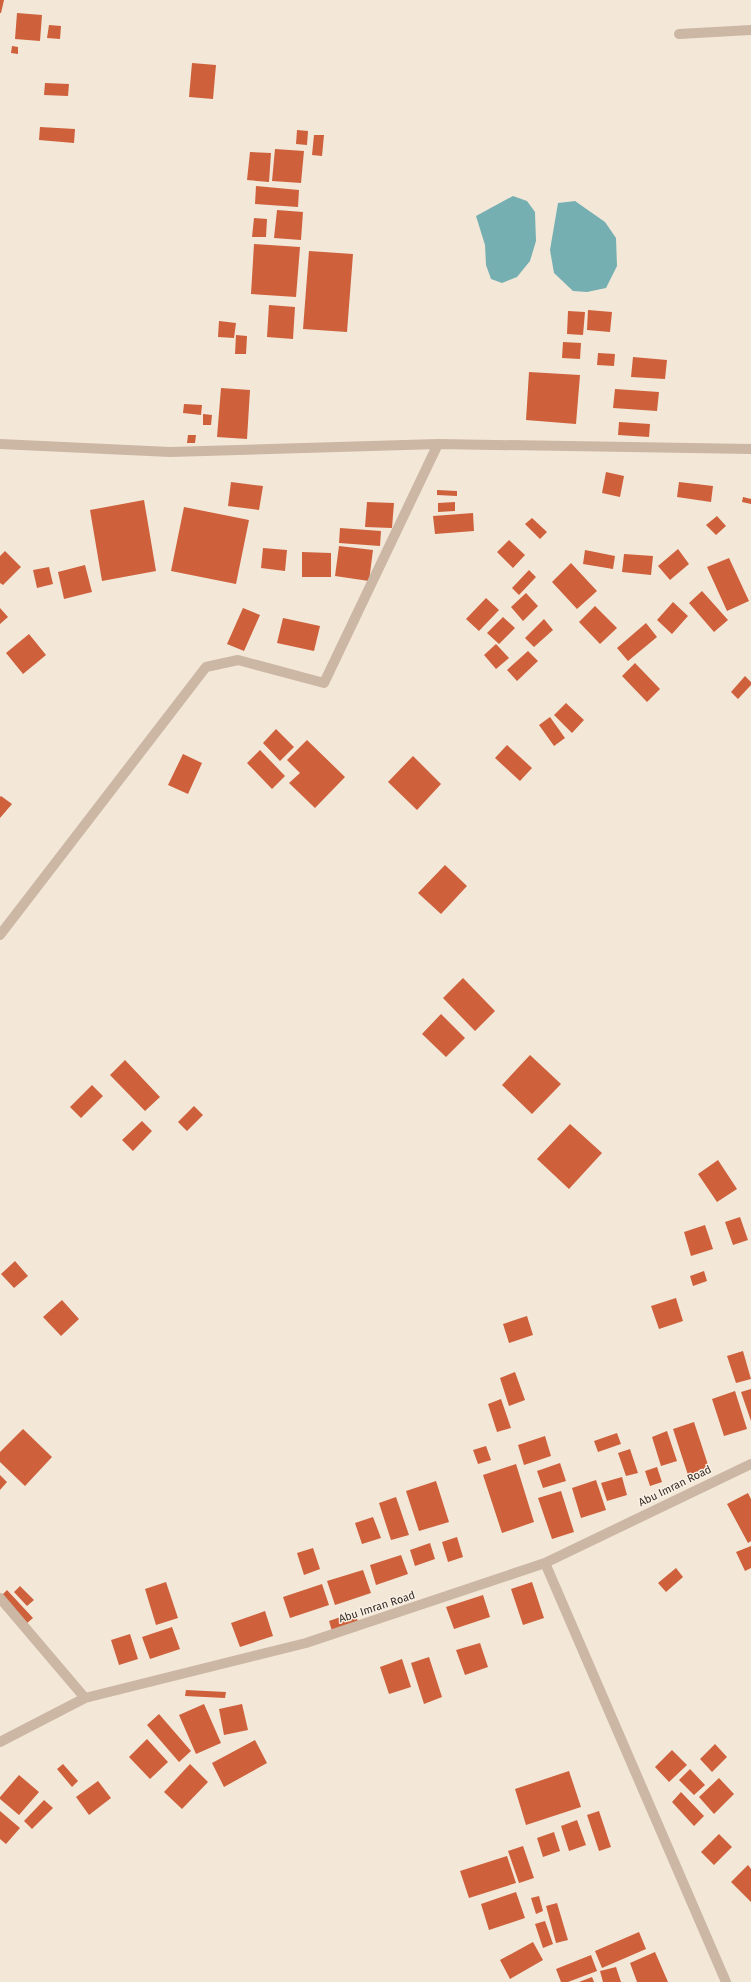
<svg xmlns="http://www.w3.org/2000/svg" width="751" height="1982" viewBox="0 0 751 1982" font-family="'Fira Sans',sans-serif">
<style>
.water{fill:#75afb2}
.building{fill:#ce603b}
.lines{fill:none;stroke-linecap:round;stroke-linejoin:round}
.minor{stroke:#ccb6a4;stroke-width:10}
.labels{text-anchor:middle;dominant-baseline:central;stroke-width:3;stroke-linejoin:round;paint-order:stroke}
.street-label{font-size:11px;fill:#362b26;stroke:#faf1e5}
</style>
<rect width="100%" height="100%" fill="#f3e7d8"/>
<path class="water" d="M513,196L527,201L535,212L536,241L530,261L517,277L502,283L491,279L486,265L485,245L476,216Z
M575,201L605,222L616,238L617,266L606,288L587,292L573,291L554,273L550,250L558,203Z"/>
<path class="building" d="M0,0H4L1,13H0Z
M17,13L42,15L40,41L15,39Z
M49,25L61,26L60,39L47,38Z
M12,46L18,47V54L11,53Z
M192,63L216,65L213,99L189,97Z
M45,83L69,84L68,96L44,95Z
M40,127L75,129L74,143L39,140Z
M297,130L308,131L307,145L296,144Z
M314,135H324L322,156L312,155Z
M275,149L304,151L301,183L272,181Z
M250,152L271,153L269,182L247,180Z
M256,186L299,190L298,207L255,204Z
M277,210L303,212L301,240L274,238Z
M254,218L267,219L266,237H252Z
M254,244L300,247L296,297L251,294Z
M309,251L353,254L347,332L303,329Z
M269,305L295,307L293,339L267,337Z
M588,310L612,312L610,332L587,330Z
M568,311L585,312L583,335L567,334Z
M219,321L236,323L234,338L218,337Z
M236,335L247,336L246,354H235Z
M563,342L581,343L580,359L562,358Z
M598,353L615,354L614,366L597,365Z
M633,357L667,360L665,379L631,377Z
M529,372L580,375L576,424L526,420Z
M221,388L250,390L247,439L217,437Z
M615,389L659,392L657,411L613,408Z
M184,404L202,405L201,415L183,413Z
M203,414L212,415L211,425H203Z
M619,422L650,424L649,437L618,435Z
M188,435H196L195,443H187Z
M606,472L624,476L620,497L602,493Z
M231,482L263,486L259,510L228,506Z
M679,482L713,486L711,502L677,497Z
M437,490L457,491V496L437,495Z
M743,497L751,499V504L742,502Z
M144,500L156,571L102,581L90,510Z
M367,502L394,503L392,528L365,527Z
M455,502V511L438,512V503Z
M184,507L249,520L236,584L171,571Z
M473,513L474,531L435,534L433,516Z
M717,516L726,526L716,535L706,525Z
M532,518L547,532L540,539L525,524Z
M340,528L381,531L380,546L339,543Z
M509,540L525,555L513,568L497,552Z
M339,546L373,550L369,581L335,576Z
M263,548L287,550L285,571L261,568Z
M678,549L689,564L670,580L658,566Z
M585,550L615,556L613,569L583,564Z
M5,551L21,567L3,585L0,583V556Z
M302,552L331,553V577H302Z
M624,554L653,556L651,575L622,572Z
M729,558L749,601L727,611L707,567Z
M571,563L597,591L577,609L552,582Z
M85,565L92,592L64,599L58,572Z
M49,567L53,584L37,588L33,570Z
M529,570L536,577L519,595L512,588Z
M702,591L728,620L714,632L689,603Z
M526,593L538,606L523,621L511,607Z
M486,598L499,610L479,631L466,619Z
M673,602L688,616L672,634L657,620Z
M595,606L617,628L600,644L579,622Z
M0,608L8,617L0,624Z
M243,608L260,615L244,651L227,644Z
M503,617L515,628L499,644L487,633Z
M283,618L320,626L314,651L277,643Z
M544,619L553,630L534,647L525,638Z
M646,623L657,637L628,661L617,648Z
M29,634L46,655L23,674L6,653Z
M496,644L509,658L496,669L484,655Z
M528,651L538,661L517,681L507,670Z
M635,663L660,689L647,702L622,676Z
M745,676L751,682V685L738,699L731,692Z
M566,703L584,720L572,733L554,715Z
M550,717L565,738L554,746L539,725Z
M276,729L294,747L280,761L263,743Z
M307,740L345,777L315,808L289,783L300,773L287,760Z
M507,745L532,768L520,781L495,758Z
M260,750L285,776L272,789L247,763Z
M183,754L202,763L188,794L168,785Z
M413,756L441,784L417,810L388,782Z
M1,796L12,804L0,818V797Z
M445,865L467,886L441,914L418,893Z
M463,978L495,1011L475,1031L443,998Z
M441,1014L465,1038L446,1057L422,1034Z
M530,1055L561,1084L532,1114L502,1085Z
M125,1060L160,1097L145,1111L110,1075Z
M92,1085L103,1096L81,1118L70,1107Z
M194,1106L203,1115L187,1131L178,1122Z
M142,1121L152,1131L133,1151L122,1140Z
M570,1124L602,1153L569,1189L537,1159Z
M718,1160L737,1189L717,1202L698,1174Z
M740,1217L748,1240L733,1245L725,1222Z
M705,1225L713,1249L691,1256L684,1232Z
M15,1261L28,1276L14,1288L1,1274Z
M704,1271L707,1281L693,1286L690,1276Z
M676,1298L683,1321L659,1329L651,1306Z
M62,1300L79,1319L61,1336L43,1317Z
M527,1316L533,1335L509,1343L503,1324Z
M743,1351L751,1379L736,1383L727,1356Z
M515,1372L525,1400L509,1406L500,1378Z
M751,1389V1421L741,1392Z
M735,1391L747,1429L724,1436L712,1399Z
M501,1399L511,1428L497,1432L488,1404Z
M694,1422L709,1468L688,1475L673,1429Z
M23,1429L52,1457L25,1486L0,1462V1452Z
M667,1431L677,1461L661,1466L652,1437Z
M617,1433L621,1444L598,1452L594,1441Z
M545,1436L551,1456L524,1465L518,1445Z
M486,1446L491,1460L478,1464L473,1450Z
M630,1449L638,1473L626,1476L618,1453Z
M560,1463L566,1481L543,1488L537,1471Z
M516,1464L534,1522L502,1533L483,1475Z
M657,1467L662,1482L650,1486L645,1471Z
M0,1475L7,1482L0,1490Z
M622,1477L627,1495L607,1501L601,1483Z
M596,1480L606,1510L581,1518L572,1488Z
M436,1481L449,1522L419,1531L406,1491Z
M561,1491L574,1532L552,1539L538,1498Z
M748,1493L751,1499V1541L748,1543L727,1504Z
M396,1497L409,1535L391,1540L379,1503Z
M373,1517L381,1538L362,1544L355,1523Z
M457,1537L463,1557L448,1562L442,1542Z
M430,1543L435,1559L415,1566L410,1550Z
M751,1546V1568L745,1571L736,1552Z
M313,1548L320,1569L304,1575L297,1553Z
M401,1555L408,1574L376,1585L370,1565Z
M676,1568L683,1577L666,1592L658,1583Z
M363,1570L371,1593L335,1605L327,1581Z
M166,1582L178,1618L156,1625L145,1589Z
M532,1582L544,1618L523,1625L511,1589Z
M322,1584L329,1605L290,1618L283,1597Z
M20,1586L34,1600L27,1606L14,1592Z
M7,1590L33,1618L26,1624L1,1596Z
M483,1595L490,1617L454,1629L446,1607Z
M265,1611L273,1636L240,1647L231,1623Z
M355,1612L358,1622L332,1631L329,1621Z
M172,1627L180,1649L150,1659L142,1637Z
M130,1634L138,1659L119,1665L111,1640Z
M480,1643L488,1667L465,1675L456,1650Z
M429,1657L442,1697L424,1704L411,1663Z
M402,1659L411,1687L389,1694L380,1667Z
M186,1690L226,1692L225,1698L185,1696Z
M204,1704L221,1743L196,1754L179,1715Z
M242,1704L248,1730L224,1735L219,1709Z
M159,1714L191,1751L179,1762L147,1725Z
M147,1739L168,1762L150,1779L129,1757Z
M255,1740L267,1763L224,1787L212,1763Z
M715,1744L727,1757L712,1772L700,1759Z
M672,1750L687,1765L669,1782L655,1767Z
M63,1764L78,1781L72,1787L57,1769Z
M190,1764L208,1782L182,1809L164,1792Z
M690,1769L705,1785L694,1795L679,1780Z
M569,1771L581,1807L526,1825L515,1789Z
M19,1775L39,1792L19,1815L0,1799V1797Z
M719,1778L734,1794L714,1814L699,1797Z
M98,1781L111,1798L89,1815L76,1797Z
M681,1792L704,1816L694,1826L672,1802Z
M44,1800L53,1808L32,1829L24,1821Z
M0,1811L20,1828L6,1844L0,1839Z
M599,1811L611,1847L599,1851L587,1815Z
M577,1820L586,1845L569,1851L561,1826Z
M554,1832L560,1851L543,1857L537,1838Z
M719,1834L732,1847L714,1865L701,1852Z
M523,1846L534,1878L519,1883L508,1851Z
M507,1856L516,1883L469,1898L460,1871Z
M748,1865L751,1869V1902L731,1882Z
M516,1892L525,1918L489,1930L481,1904Z
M539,1896L543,1911L536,1914L531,1898Z
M557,1903L568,1940L556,1943L546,1906Z
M545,1921L553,1944L543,1948L535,1924Z
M639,1932L646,1949L602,1968L595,1951Z
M533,1942L543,1960L510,1979L500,1960Z
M655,1952L668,1982H637L630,1963Z
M591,1955L597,1971L568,1982H561L556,1969Z
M616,1967L621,1982H603L600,1971Z
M592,1977L594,1982H579Z"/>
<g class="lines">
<path class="minor" d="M679,34L751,30
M0,444L170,452L438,444L751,449
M0,935L206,667L238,660L324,683L438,444
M545,1563L726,1982
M0,1598L85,1698
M0,1742L85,1698L306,1643L545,1563L751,1464"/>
</g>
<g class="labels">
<g class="street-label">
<text transform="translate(675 1486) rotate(-26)">Abu Imran Road</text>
<text transform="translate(377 1607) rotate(-18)">Abu Imran Road</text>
</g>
</g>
</svg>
